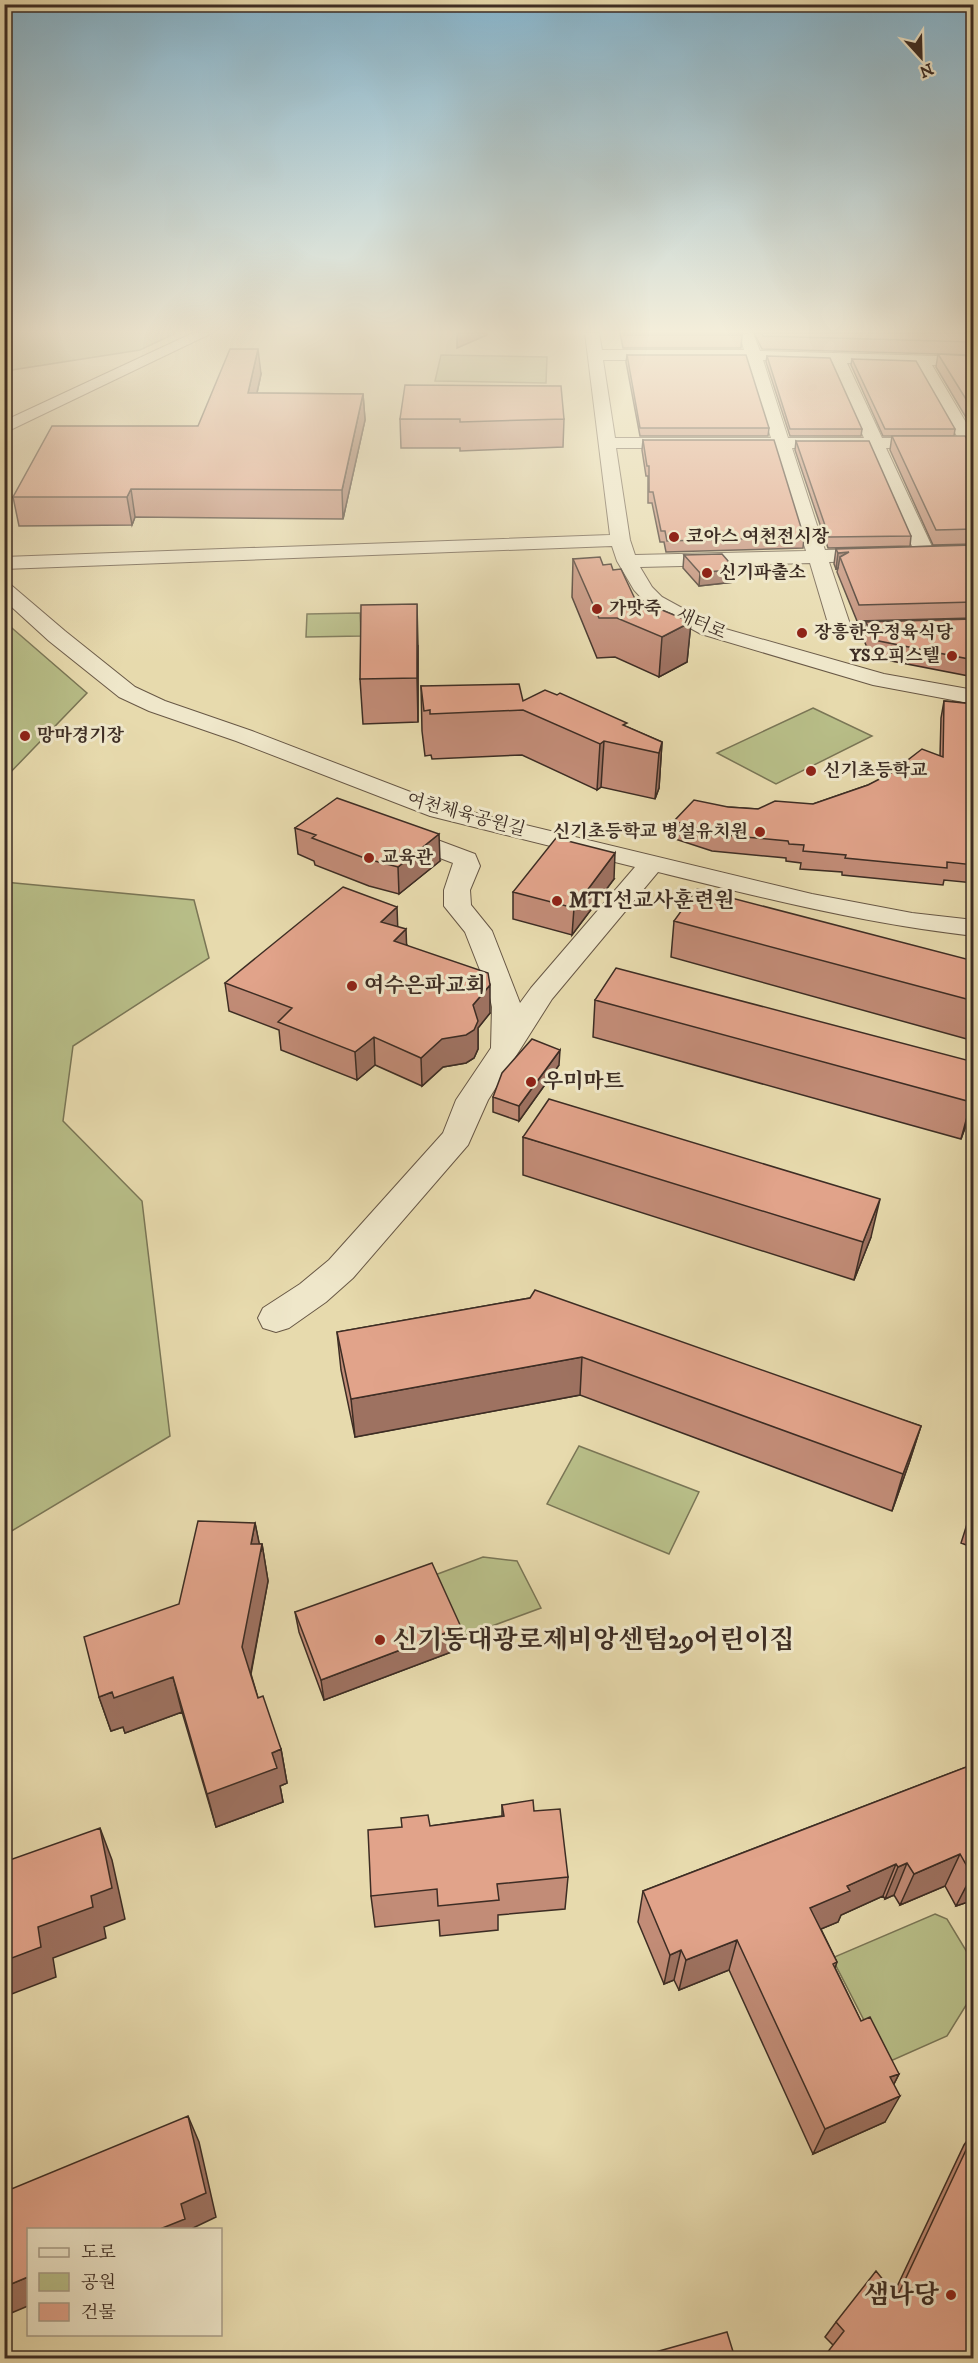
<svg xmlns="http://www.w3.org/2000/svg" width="978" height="2363" viewBox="0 0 978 2363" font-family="'IM FELL DW Pica','Noto Serif KR',serif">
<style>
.green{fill:#b8be88;stroke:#7a7656;stroke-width:1.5}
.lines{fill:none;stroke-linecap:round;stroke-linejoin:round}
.minor-casing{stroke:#685846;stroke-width:2}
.minor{fill:#efe7ca;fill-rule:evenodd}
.wall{fill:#c28c77;stroke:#3d2d24;stroke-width:1.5}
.shaded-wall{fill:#9e7261;stroke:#3d2d24;stroke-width:1.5}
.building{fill:#e1a38a;stroke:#3d2d24;stroke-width:1.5}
.poi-dot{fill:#8f2418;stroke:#efe7ca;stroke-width:2}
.labels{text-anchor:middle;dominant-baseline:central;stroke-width:6;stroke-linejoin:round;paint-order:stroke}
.far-poi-label{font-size:18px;font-weight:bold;fill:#3d2d24;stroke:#efe7ca;text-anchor:start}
.far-street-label{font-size:18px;fill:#3d2d24;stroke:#efe7ca}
.poi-label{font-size:21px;font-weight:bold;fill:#3d2d24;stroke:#efe7ca;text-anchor:start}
.near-poi-label{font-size:26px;font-weight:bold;fill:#3d2d24;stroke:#efe7ca;text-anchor:start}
</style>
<rect width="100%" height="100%" fill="#e7daad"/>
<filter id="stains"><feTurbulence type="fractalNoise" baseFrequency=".00333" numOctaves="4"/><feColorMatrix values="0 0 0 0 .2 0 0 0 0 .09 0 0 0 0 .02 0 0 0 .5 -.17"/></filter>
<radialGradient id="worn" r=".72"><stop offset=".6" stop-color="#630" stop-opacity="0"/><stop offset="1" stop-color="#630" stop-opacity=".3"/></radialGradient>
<path class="green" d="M5,333H176L140,350L5,371Z
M441,355L547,357L546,383L435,381Z
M360,613L361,636L306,637L307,614Z
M5,622L87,693L5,778Z
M813,708L872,736L776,784L717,753Z
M4,882L194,900L209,958L73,1046L63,1121L142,1201L170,1436L5,1535Z
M579,1446L699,1492L669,1554L547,1504Z
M483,1557L517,1561L541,1608L462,1637L435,1575Z
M935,1914L947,1919L973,1962V1994L947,2036L886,2063L832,1958Z"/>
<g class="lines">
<g class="minor-casing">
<path id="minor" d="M193,333H212L4,433V421Z
M585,333H599L602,350H744L740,335L753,333L760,351L974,357V367L932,365L974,436V456L968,455L964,448H886L935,553L932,557H918L915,553L869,448H792L825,550L880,549L887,551L890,555L887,559L880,561L829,562L852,630L848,634L841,636L834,634L830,630L810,563L640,567L652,587L662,597L715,626L884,674L974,690V704L873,685L701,634L648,605L634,590L617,561L612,546L4,569V557L610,535ZM603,360H747L771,438H615ZM763,360L831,362L864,438H788ZM847,363L916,365L958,438H882ZM616,448H774L806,551L635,555L630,540Z
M4,583L11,585L65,631L135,687L165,701L252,731L447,806L812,894L912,913L974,920V936C866,924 763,898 658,872L552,999L488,1100L468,1145L353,1278L326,1302L289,1328L276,1332L263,1328L258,1318L263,1308L300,1284L329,1260L443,1133L456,1100L491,1048L492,1007L489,993L465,932L444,906V890L453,863L390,839L386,834L390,829L399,826L408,829L475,854L480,866L470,890L471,905L492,931L520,1003L531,988L635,867L430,816L236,741L149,711L119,697L49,641L4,600Z"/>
</g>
<use href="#minor" class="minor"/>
</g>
<path class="wall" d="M620,333H742V335L741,348H623Z
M754,333H974V355L762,349Z
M938,354L974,356V431L936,367Z
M627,355L769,428L768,436H640L626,362Z
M767,356L862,429L861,436H790L766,362Z
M852,359L955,429L954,436H883L851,365Z
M261,374L257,393L363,394L365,420L343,519L135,517L132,525L19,526L13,497L198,426Z
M400,419H564L563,447L460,451V448H401Z
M892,436L974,443V544L933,545L890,450Z
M643,440L804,537L803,548L666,552L664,542H660L652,503H648V476H646L642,450Z
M796,441L911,536L910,546L828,548L795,450Z
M974,545V618L857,621L837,572L838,568L836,569L834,564L836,549Z
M684,555L735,569L734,582L699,586L683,568Z
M573,559L603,565L613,570L635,599L691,622L687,662L659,677L615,657L597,658L572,597Z
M974,619V677L871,657L863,638L866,622Z
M418,646V722L363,724L360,679Z
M421,686L523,701L627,727L662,742L659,788L655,799L601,787L597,790L522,755L432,759L431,755L425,756L422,731Z
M944,701L974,704V883L944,880L943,885L842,875V872L800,869L801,863L786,861V858L712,851L672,838L674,821L728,807L758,809L813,804L868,785L940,756L941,718Z
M295,828L440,861L399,894L369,886L315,865L314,861L298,854Z
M614,879L572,935L513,919V892Z
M674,921L974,961V1041L671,957Z
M398,927L407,945L490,1013L478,1028V1049L474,1058L466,1063L443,1067L422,1086L375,1065L357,1080L281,1050L279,1030L229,1011L225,983Z
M595,1000L974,1062V1103L961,1139L593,1037Z
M559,1065L519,1121L493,1112V1097Z
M523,1137L871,1237L854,1280L523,1175Z
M530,1298L921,1426L909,1463L892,1511L580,1395L355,1437L341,1370L337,1332Z
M974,1502V1548L961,1543Z
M255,1523L259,1544H262L268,1581L251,1674L258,1698L281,1749L287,1783L280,1786L283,1802L216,1827L182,1712L125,1733L123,1727L111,1731L99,1697Z
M295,1612L461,1627L462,1648L324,1700L299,1632Z
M974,1764V1900L956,1906L945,1886L900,1905L894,1895L885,1899L883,1896L841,1915L838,1922L821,1929L837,1962L835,1968L861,2021L899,2074L894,2084L885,2122L813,2154L729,1970L679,1990L674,1980L664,1984L638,1922L643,1891Z
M502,1805L534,1811L568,1877L565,1909L498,1915V1930L440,1936L439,1920L375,1927L371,1896L402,1827L430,1826L502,1816Z
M974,2131V2358L833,2345L825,2337L836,2322L894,2293L964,2145Z"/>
<path class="shaded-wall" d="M457,333H487V335L457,348Z
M258,349L261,374L251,420L248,393Z
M363,394L365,420L343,519L342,490Z
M131,489L135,517L132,525L127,497Z
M849,552L840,557L838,568L836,569L838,553Z
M735,569L734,582L699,586L700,573Z
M417,604L418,646V722L417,678Z
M691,622L687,662L659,677L662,637Z
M604,741L601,787L597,790L600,744Z
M662,742L659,788L655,799L659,753Z
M439,834L440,861L399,894L398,867Z
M615,853L614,879L572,935L574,908Z
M397,907L398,934L381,922Z
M406,929L407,956L394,941Z
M490,985V1013L478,1028V1049L474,1058L466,1063L443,1067L422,1086L421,1058L473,1005Z
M374,1037L375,1065L357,1080L355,1052Z
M560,1050L559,1065L519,1121V1106Z
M974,1095V1103L961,1139L971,1102Z
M880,1199L871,1237L854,1280L863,1242Z
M582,1357L580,1395L355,1437L351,1399Z
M921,1426L909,1463L892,1511L903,1474Z
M255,1523L261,1552L262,1544L268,1581L249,1682L242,1647L251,1544Z
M461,1627L462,1648L324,1700L321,1680Z
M173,1677L182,1712L125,1733L123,1727L111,1731L99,1697L112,1692Z
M281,1749L287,1783L280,1786L283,1802L216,1827L207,1794L272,1753Z
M100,1828L112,1860L125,1919L104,1927L106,1938L53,1958L56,1977L4,1997V1961L38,1927L91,1896Z
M960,1854L945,1886L900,1905L914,1874Z
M907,1863L894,1895L885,1899L898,1867Z
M896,1864L883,1896L841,1915L838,1922L799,1938L810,1908L847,1886Z
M972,1875H974V1900L956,1906Z
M737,1940L729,1970L679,1990L686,1960Z
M681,1950L674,1980L664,1984L670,1955Z
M899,2074L885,2101L890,2077Z
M900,2096L885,2122L813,2154L825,2129Z
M188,2116L199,2142L216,2217L193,2228V2229H160L181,2204Z
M28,2277V2306L4,2316V2287Z"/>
<path class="building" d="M623,333H742V335H624Z
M761,333H974V342L763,336Z
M230,349H258L248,393L363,394L342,490L131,489L127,497H13L52,426H198Z
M938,354L974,356V412Z
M627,355H746L769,428H640Z
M767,356L830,358L862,429H790Z
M852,359L916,361L955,429H885Z
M405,385L561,386L564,419L460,422V419H400Z
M892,436H965L970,443H974V529L936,530Z
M643,440H774L804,537L667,541L665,531H661L653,492H649V466H647Z
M796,441H869L911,536L829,537Z
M974,545V602L859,605L840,557L849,552L838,553L836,549Z
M722,554L735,569L700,573L684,555Z
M600,557L603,565L611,564L613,570L621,569L635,599L691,622L662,637L617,618H599L573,559Z
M417,604V678L360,679L361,605Z
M974,619V660L874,640L866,622Z
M519,684L523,701L545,690L557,695L560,693L627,723L623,725L662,742L659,753L604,741L600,744L523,710L430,714V710L424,711L421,686Z
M944,701L974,704V865L947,862V868L845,858L846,855L803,851L804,845L789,844L788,841L714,834L674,821L694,800L728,807L758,809L775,801L813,804L868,785L891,773L922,749L943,757Z
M337,798L439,834L398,867L367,859L312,838L316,835L295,828Z
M556,838L615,853L574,908L513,892Z
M343,887L397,907L381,922L406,929L394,941L488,973L490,985L473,1005L478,1021L474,1030L466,1035L442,1039L421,1058L374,1037L355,1052L278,1022L292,1008L225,983Z
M697,889L974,961V1001L674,921Z
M616,968L974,1062V1095L971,1102L595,1000Z
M532,1039L560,1050L519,1106L493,1097L502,1073Z
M549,1099L880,1199L863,1242L523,1137Z
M535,1290L921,1426L903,1474L582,1357L351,1399L337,1332L530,1298Z
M198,1521L255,1523L251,1544H262L242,1647L258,1698L263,1696L281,1749L272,1753L277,1768L207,1794L173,1677L114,1698L112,1692L99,1697L84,1637L179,1604Z
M432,1563L461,1627L321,1680L295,1612Z
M974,1764V1875H972L960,1854L914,1874L907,1863L898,1867L896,1864L847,1886L850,1891L810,1908L837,1962L833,1964L861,2021L870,2017L899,2074L890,2077L900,2096L825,2129L737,1940L686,1960L681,1950L670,1955L643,1891Z
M533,1800L534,1811L560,1809L568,1877L497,1884L499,1900L438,1906L437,1889L371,1896L368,1830L402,1827L401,1818L428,1815L430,1826L504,1816L502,1805Z
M100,1828L112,1888L91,1896L93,1907L38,1927L41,1947L4,1961V1862Z
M188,2116L206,2193L181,2204L185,2219L160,2229H28V2277L4,2287V2192Z
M974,2133V2358H823L844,2331L836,2322L876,2271L897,2297Z
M727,2332L735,2358H634Z"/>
<linearGradient id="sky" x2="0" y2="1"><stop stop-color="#87b7d0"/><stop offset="0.5" stop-color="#f4eeda"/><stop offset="1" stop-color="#f4eeda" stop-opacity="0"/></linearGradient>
<rect width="978" height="664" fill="url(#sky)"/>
<g class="poi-dot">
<circle cx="674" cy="537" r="6"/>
<circle cx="707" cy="573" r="6"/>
<circle cx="597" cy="609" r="6"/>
<circle cx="802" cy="633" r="6"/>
<circle cx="952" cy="656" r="6"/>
<circle cx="25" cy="736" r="6"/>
<circle cx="811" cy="771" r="6"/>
<circle cx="760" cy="832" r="6"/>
<circle cx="369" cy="858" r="6"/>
<circle cx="557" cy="901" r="6"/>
<circle cx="352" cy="986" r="6"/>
<circle cx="531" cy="1082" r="6"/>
<circle cx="380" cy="1640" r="6"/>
<circle cx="951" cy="2295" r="6"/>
</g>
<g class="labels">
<g class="far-poi-label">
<text x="686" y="537">코아스 여천전시장</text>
<text x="719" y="573">신기파출소</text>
<text x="609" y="609">가맛죽</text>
<text x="814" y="633">장흥한우정육식당</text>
<text x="940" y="656" text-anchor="end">YS오피스텔</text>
<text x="37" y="736">망마경기장</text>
<text x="823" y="771">신기초등학교</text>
<text x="748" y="832" text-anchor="end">신기초등학교 병설유치원</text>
<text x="381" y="858">교육관</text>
</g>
<g class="far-street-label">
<text transform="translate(701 624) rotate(24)">새터로</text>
<text transform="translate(466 815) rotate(15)">여천체육공원길</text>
</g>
<g class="poi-label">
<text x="569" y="901">MTI선교사훈련원</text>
<text x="364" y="986">여수은파교회</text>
<text x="543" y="1082">우미마트</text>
</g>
<g class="near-poi-label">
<text x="392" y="1640">신기동대광로제비앙센텀29어린이집</text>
<text x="939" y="2295" text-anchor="end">샘나당</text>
</g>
</g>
<rect width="978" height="2363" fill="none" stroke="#e7daad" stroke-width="24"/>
<rect x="6" y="6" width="966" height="2351" fill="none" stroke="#3d2d24" stroke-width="3"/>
<rect x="12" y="12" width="954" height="2339" fill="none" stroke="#3d2d24" stroke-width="1.5"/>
<rect x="27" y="2228" width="195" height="108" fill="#efe7ca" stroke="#a89d88" stroke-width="1.5"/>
<rect x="39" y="2248" width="30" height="9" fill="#efe7ca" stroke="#a89d88" stroke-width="1.5"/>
<text x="81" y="2258" font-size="18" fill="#3d2d24">도로</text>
<rect x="39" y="2273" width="30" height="18" fill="#b8be88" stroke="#a89d88" stroke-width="1.5"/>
<text x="81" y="2288" font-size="18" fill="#3d2d24">공원</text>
<rect x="39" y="2303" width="30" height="18" fill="#e1a38a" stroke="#a89d88" stroke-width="1.5"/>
<text x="81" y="2318" font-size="18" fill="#3d2d24">건물</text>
<g transform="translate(921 57) rotate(158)" stroke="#efe7ca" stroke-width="4.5" paint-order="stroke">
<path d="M0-4.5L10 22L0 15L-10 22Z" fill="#3d2d24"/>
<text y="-9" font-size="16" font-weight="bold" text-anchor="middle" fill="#3d2d24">N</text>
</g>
<rect width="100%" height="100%" filter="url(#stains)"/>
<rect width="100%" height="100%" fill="url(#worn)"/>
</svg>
